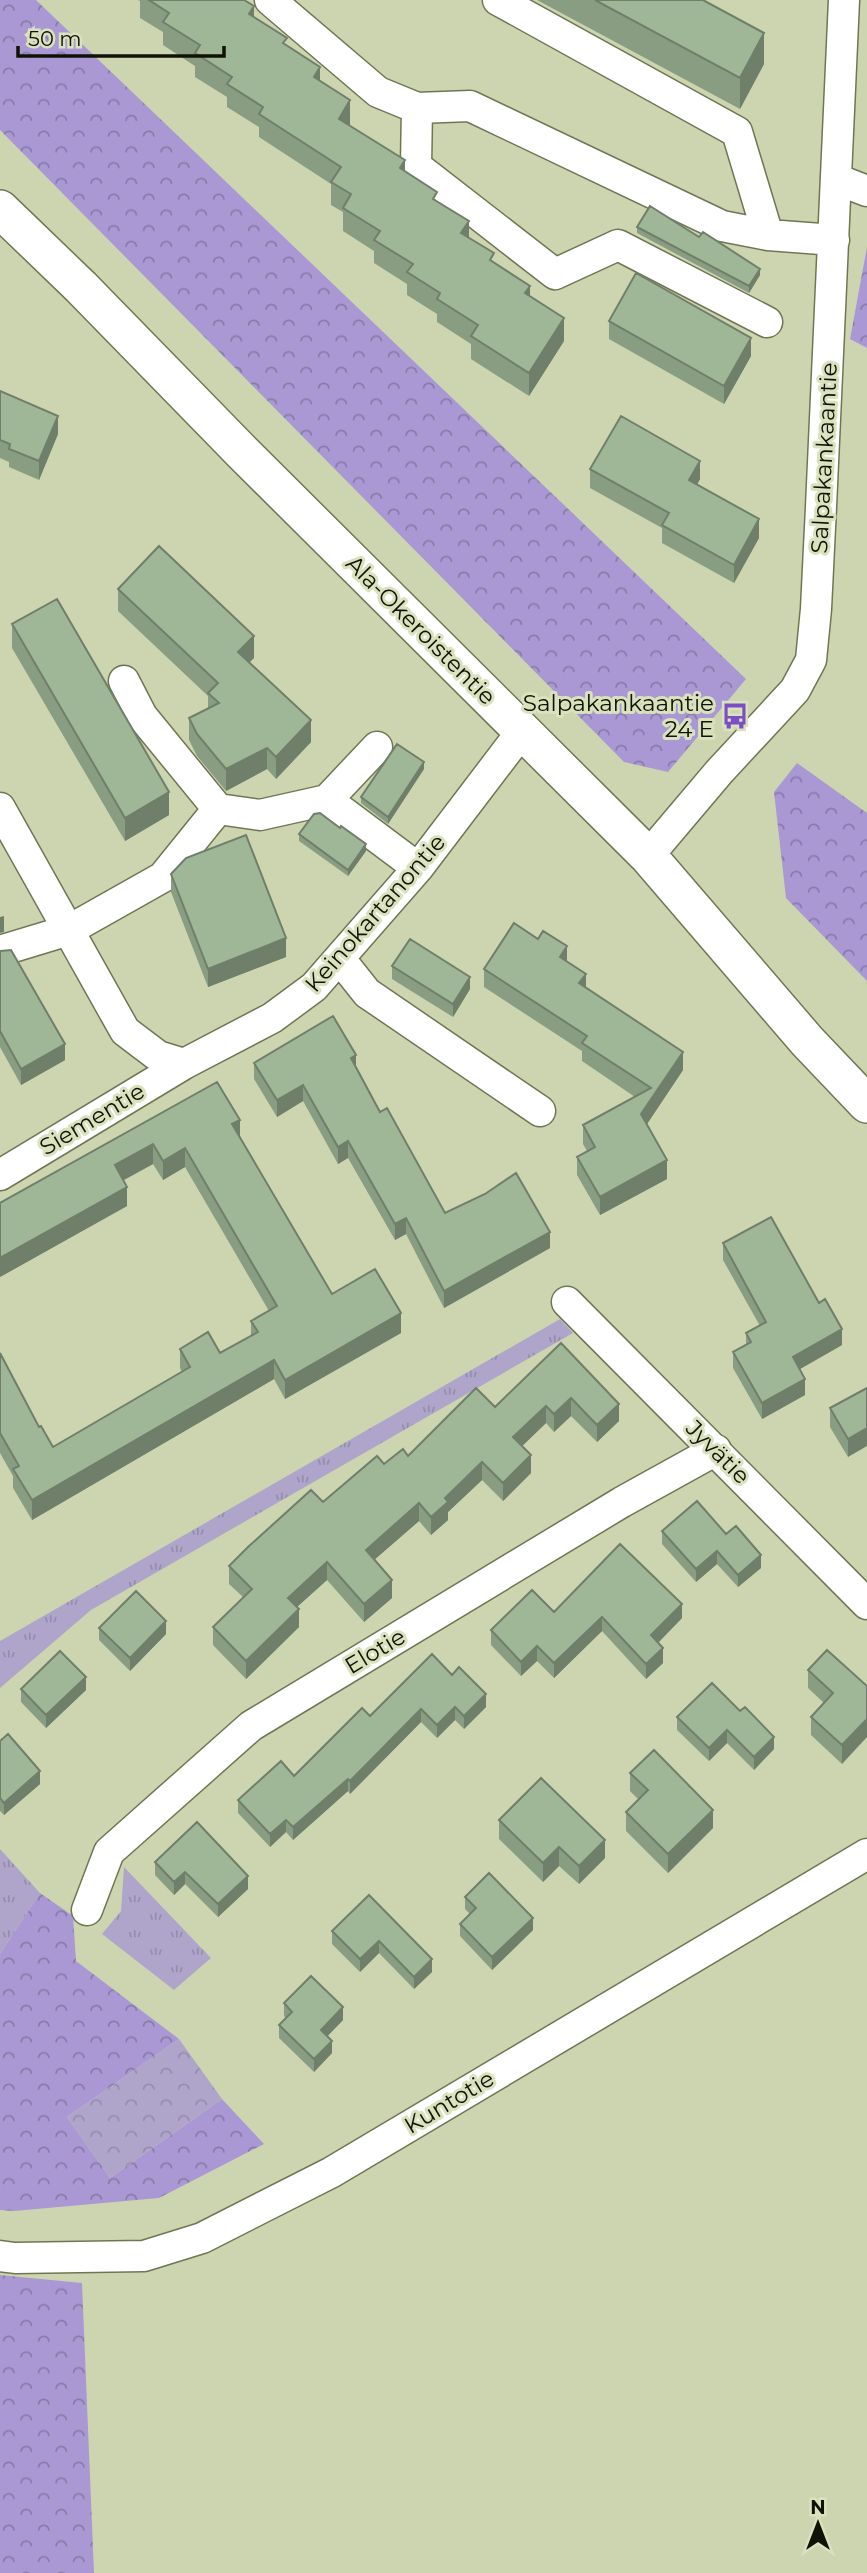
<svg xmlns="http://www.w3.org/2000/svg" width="867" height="2573" viewBox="0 0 867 2573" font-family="Montserrat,sans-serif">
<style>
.grass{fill:url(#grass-tufts)}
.forest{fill:url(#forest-crowns)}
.park{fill:url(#park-crowns)}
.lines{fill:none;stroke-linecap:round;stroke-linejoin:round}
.minor-casing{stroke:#6f7654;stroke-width:33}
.major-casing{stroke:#6f7654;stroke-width:40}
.minor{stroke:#fff;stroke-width:30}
.major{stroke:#fff;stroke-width:37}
.wall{fill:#899d82}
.shaded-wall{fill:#6f7f6a}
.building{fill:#9fb697;stroke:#6f7f6a;stroke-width:2}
.labels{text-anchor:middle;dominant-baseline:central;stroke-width:6;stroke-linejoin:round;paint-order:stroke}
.street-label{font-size:23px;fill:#0f1205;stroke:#dae2bd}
.poi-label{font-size:23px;fill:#0f1205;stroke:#dae2bd;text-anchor:end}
</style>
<defs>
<pattern id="grass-tufts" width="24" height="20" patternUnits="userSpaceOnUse" patternTransform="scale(1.75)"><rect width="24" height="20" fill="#afa5ca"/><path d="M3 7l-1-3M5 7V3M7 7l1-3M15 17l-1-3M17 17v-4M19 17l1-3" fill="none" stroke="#958dac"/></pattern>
<pattern id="forest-crowns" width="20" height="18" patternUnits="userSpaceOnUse" patternTransform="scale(1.75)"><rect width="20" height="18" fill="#a998d3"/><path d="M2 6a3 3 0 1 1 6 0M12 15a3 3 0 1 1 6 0" fill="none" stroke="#887ba9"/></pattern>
<pattern id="park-crowns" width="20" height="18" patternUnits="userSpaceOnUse" patternTransform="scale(1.75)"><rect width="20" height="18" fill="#afa5ca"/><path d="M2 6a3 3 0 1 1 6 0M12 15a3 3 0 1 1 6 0" fill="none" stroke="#958dac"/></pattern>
</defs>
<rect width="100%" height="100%" fill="#cdd5b0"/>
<path class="grass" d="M560,1319L573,1333L91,1610L0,1688V1641Z
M0,1849L40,1893L0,1954Z
M124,1867L211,1958L174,1990L102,1934L121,1911Z"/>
<path class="forest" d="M0,0H36L746,679L668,772L624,762L0,130Z
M867,247V348L850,339Z
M797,763L867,813V981L786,898L774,792Z
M40,1893L73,1916L76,1961L179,2039L67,2117L110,2178L222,2099L264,2144L159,2198L14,2211L0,2210V1954Z
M0,2275L82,2283L94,2573H0Z"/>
<path class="park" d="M179,2039L222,2099L110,2178L67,2117Z"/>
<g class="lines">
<g class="minor-casing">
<path id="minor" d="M270,0L378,92L417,108L470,106L722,226L768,235L834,240
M498,0L737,132L768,235
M417,108L416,166L555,274L618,245L767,322
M836,179L867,191
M124,681L142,716L218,809L260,815L327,800L418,868
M327,800L377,747
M0,808L125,1031L158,1056L184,1064L272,1018L314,987L418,868L523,730
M648,856L719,772L795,690L811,660L816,609L821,507L844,0
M0,951L69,930L163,877L218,809
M340,959L367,993L540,1111
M0,1175L184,1064
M567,1302L867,1604
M87,1910L109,1852L251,1726L622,1502L716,1450
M0,2256L15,2258L144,2256L202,2238L332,2172L867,1854"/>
</g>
<g class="major-casing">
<path id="major" d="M0,209L81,287L243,453L648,856L807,1041L867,1104"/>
</g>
<use href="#minor" class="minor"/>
<use href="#major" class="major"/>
</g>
<path class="wall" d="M138,0H244L254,17L287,46L320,81L350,124L349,125L405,171L437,201L469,238L530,297L564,341L529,396L471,359V344L437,322V314L407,295V284L374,263V251L343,231V212L331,205V184L259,137V127L227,107V97L195,77V66L163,45V32L140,18V1Z
M537,0H703L764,64L740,109Z
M637,227L760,275L749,293L637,233Z
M609,321L751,356L724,404L609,339Z
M0,391L58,434L39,480L9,467V462L0,458Z
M590,469L700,479L697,485L759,538L734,583L662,543V528L590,488Z
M118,589L254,658L249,662L311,742L276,779L267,769L226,791L197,756L189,740V718L208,708V696L118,611Z
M12,624L169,815L125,841L12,648Z
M424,769L388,824L361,803V797Z
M299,834L366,851L348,876L299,841Z
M171,874L286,957L208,987L171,892Z
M0,951L65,1060L21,1085L0,1047Z
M567,962L586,987L683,1070L647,1124L667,1179L600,1215L577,1175V1157L587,1151L583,1144V1125L635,1097L582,1061V1051L484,987V969Z
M392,966L470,989L453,1017L392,979Z
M254,1063L356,1069L380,1112L445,1213L550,1248L444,1308L406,1234L395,1240L348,1158L338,1164L303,1101L277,1117L254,1079Z
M217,1082L240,1137L332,1294L401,1333L285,1399L274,1379L32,1520L13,1488V1476L0,1453V1353L39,1427L53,1447L182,1372L180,1368V1349L220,1353L251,1336V1321L269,1311L185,1167L163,1180L153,1164L123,1180L127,1206L0,1277Z
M723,1243L842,1345L800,1369L805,1395L762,1419L733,1368V1352L746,1345V1333L760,1326L723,1260Z
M561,1343L619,1421L597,1442L571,1416L554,1432L546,1423L522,1446L531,1473L503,1501L482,1480L448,1512V1520L431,1535L419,1521L374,1560L392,1598L364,1622L327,1580L297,1607L299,1627L246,1679L213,1645V1627L243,1597L229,1584V1566L323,1502L384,1464L408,1456L495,1407Z
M867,1388L848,1457L830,1427V1408Z
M662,1531L726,1534L761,1568L738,1587L717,1564L696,1582L662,1544Z
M554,1612L682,1618L658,1643L663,1663L646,1679L602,1631L554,1678L537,1661L521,1676L491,1645V1630Z
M99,1628L166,1634L130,1671L99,1640Z
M808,1670L867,1686L842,1764L811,1735V1717L824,1703L808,1688Z
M452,1675L486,1707L464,1729L455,1720L437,1738L421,1722L350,1794L348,1791L293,1840L286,1832L270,1847L238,1813V1800L294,1776L370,1716Z
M712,1683L774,1749L754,1770L727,1743L709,1761L677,1730V1717Z
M21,1689L86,1690L46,1728L21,1702Z
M0,1741L40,1784L4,1815L0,1811Z
M630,1773L713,1828L668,1873L626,1831V1812L639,1800L630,1791Z
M499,1820L605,1858L579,1884L559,1866L543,1882L499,1839Z
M155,1862L248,1889L218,1917L185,1884L174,1895L155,1875Z
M369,1895L432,1972L414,1989L379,1953L360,1972L332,1944V1931Z
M465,1897L533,1930L492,1970L460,1936V1924L470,1914L465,1909Z
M284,2003L343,2020L327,2036L332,2053L314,2072L279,2038V2025L286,2018L284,2016Z"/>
<path class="shaded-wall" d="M254,6V30L249,14Z
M764,33V64L740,109V78Z
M320,67V90L314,77Z
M350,100V124L339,142V119Z
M405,160V184L400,168Z
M469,221V245L461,233Z
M760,269V275L749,293V286Z
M530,286V309L525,293Z
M564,318V341L529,396V373Z
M751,338V356L724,404V386Z
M58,416V434L39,480V461Z
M700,461V479L689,499V480Z
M759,519V538L734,583V565Z
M254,636V658L238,674V652Z
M311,720V742L276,779V757Z
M267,748V769L226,791V769Z
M424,762V769L388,824V817Z
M169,792V815L125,841V818Z
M366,844V851L348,876V870Z
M4,916V932L0,933V917Z
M286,938V957L208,987V969Z
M567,946V964L560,957Z
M586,974V992L579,983Z
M470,977V989L453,1017V1004Z
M65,1044V1060L21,1085V1069Z
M683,1052V1070L641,1133V1114Z
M356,1055V1071L351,1058Z
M303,1085V1101L277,1117V1100Z
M240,1120V1140L232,1124Z
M348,1141V1158L338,1164V1147Z
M153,1144V1164L115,1185V1165Z
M185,1148V1167L163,1180V1161Z
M667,1160V1179L600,1215V1197Z
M127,1187V1206L0,1277V1258Z
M406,1218V1234L395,1240V1224Z
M550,1232V1248L444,1308V1291Z
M401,1313V1333L285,1399V1380Z
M842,1329V1345L793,1373V1357Z
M274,1360V1379L32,1520V1500Z
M805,1379V1395L762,1419V1403Z
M571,1398V1416L554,1432V1414Z
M619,1404V1421L597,1442V1425Z
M546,1406V1423L513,1455V1437Z
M867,1428V1446L848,1457V1439Z
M531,1455V1473L503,1501V1483Z
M482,1462V1480L448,1512V1520L431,1535V1517L445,1498Z
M419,1503V1521L366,1567V1550Z
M717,1551V1564L696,1582V1569Z
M761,1555V1568L738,1587V1575Z
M327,1562V1580L288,1615V1598Z
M392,1580V1598L364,1622V1604Z
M682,1604V1618L651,1650V1635Z
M299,1609V1627L246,1679V1661Z
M602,1617V1631L554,1678V1663Z
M166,1621V1634L130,1671V1658Z
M537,1646V1661L521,1676V1662Z
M663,1648V1663L646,1679V1664Z
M86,1677V1690L46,1728V1715Z
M486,1694V1707L464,1729V1716Z
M455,1707V1720L437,1738V1725Z
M421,1709V1722L350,1794V1781Z
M867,1719V1737L842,1764V1745Z
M727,1730V1743L709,1761V1748Z
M774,1737V1749L754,1770V1757Z
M40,1771V1784L4,1815V1803Z
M348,1779V1791L293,1840V1827Z
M713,1810V1828L668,1873V1854Z
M286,1820V1832L270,1847V1834Z
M605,1840V1858L579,1884V1866Z
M559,1847V1866L543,1882V1863Z
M185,1872V1884L174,1895V1882Z
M248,1876V1889L218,1917V1904Z
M533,1918V1930L492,1970V1957Z
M379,1941V1953L360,1972V1959Z
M432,1959V1972L414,1989V1977Z
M343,2007V2020L321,2043V2030Z
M332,2041V2053L314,2072V2059Z"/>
<path class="building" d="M149,0H244L254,6L249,14L287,38L283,43L320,67L314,77L350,100L339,119L405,160L400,168L437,192L433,199L469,221L461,233L494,253L490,260L530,286L525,293L564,318L529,373L471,336L478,325L437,299L440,293L407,272L413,264L374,240L380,231L343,208L351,194L331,182L341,167L259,114L263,107L227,84L232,77L195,53L200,45L163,22L169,13Z
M595,0H703L764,33L740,78Z
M650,206L699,237L703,232L760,269L749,286L637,227Z
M636,273L751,338L724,386L609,321Z
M0,391L58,416L39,461L9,449L10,444L0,440Z
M621,416L700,461L689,480L759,519L734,565L662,525L669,513L590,469Z
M159,546L254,636L238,652L311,720L276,757L267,748L226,769L197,734L189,718L219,703L208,693L218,683L118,589Z
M57,599L169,792L125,818L12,624Z
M397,744L424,762L388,817L361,797Z
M320,813L340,828L341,826L366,844L348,870L299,834L314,814Z
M246,835L286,938L208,969L171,874L186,858Z
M514,923L538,939L543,931L567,946L560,957L586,974L579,983L683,1052L641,1114L667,1160L600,1197L577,1157L595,1147L583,1125L651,1088L582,1043L587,1036L484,969Z
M410,939L470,977L453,1004L392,966Z
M11,950L65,1044L21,1069L0,1031V951Z
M333,1016L356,1055L351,1058L380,1112L387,1108L445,1213L485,1194L516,1173L550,1232L444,1291L406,1218L395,1224L348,1141L338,1147L303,1085L277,1100L254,1063Z
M217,1082L240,1120L232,1124L332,1294L375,1269L401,1313L285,1380L274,1360L32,1500L13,1469L19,1466L0,1433V1353L39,1427L41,1426L53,1447L190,1367L180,1349L208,1332L220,1353L258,1332L251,1321L277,1306L185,1148L163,1161L153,1144L115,1165L127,1187L0,1258V1203Z
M771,1217L819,1303L825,1299L842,1329L793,1357L805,1379L762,1403L733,1352L751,1342L746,1333L766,1322L723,1243Z
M561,1343L619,1404L597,1425L571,1398L554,1414L546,1406L513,1437L531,1455L503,1483L482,1462L445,1498L448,1502L431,1517L419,1503L366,1550L392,1580L364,1604L327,1562L288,1598L299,1609L246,1661L213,1627L252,1589L229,1566L248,1547L311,1490L323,1502L377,1456L384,1464L403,1449L408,1456L476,1388L495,1407Z
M867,1388V1428L848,1439L830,1408Z
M697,1501L726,1534L736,1526L761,1555L738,1575L717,1551L696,1569L662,1531Z
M620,1544L682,1604L651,1635L663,1648L646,1664L602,1617L554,1663L537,1646L521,1662L491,1630L532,1590L554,1612Z
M136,1591L166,1621L130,1658L99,1628Z
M827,1650L867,1686V1719L842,1745L811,1717L833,1693L808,1670Z
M60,1651L86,1677L46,1715L21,1689Z
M432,1654L452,1675L459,1667L486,1694L464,1716L455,1707L437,1725L421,1709L350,1781L348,1779L293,1827L286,1820L270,1834L238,1800L281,1761L294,1776L362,1708L370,1716Z
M712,1683L740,1711L745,1707L774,1737L754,1757L727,1730L709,1748L677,1717Z
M8,1734L40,1771L4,1803L0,1798V1741Z
M654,1750L713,1810L668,1854L626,1812L648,1790L630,1773Z
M541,1778L605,1840L579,1866L559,1847L543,1863L499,1820Z
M197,1822L248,1876L218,1904L185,1872L174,1882L155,1862Z
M489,1873L533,1918L492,1957L460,1924L476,1908L465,1897Z
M369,1895L432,1959L414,1977L379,1941L360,1959L332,1931Z
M311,1976L343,2007L321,2030L332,2041L314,2059L279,2025L292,2012L284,2003Z"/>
<defs>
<g id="bus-bare" transform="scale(2.1)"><path d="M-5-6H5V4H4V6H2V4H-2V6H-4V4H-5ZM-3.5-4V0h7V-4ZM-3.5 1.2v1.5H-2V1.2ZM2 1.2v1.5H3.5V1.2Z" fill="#7c4ec6" stroke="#dae2bd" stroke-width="2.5" paint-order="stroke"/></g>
</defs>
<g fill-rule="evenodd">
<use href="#bus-bare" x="735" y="716"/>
</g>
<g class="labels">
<g class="street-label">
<text transform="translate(824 458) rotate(-87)">Salpakankaantie</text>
<text transform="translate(421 630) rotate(45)">Ala-Okeroistentie</text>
<text transform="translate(375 913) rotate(-49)">Keinokartanontie</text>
<text transform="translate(92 1119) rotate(-31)">Siementie</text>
<text transform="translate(718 1452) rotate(45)">Jyvätie</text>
<text transform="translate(375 1651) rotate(-31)">Elotie</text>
<text transform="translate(449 2102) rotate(-31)">Kuntotie</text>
</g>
<g class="poi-label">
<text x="714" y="703">Salpakankaantie<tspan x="714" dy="26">24 E</tspan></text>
</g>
</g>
<g transform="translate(818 2524)" stroke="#dae2bd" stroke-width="5" paint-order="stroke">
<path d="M0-5L12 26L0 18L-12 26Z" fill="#0f1205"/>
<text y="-10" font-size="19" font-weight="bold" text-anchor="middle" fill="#0f1205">N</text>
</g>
<path d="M18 46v10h206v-10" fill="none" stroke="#0f1205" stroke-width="3.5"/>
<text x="28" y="46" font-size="21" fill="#0f1205" stroke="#dae2bd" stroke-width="5" paint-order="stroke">50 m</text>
</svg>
